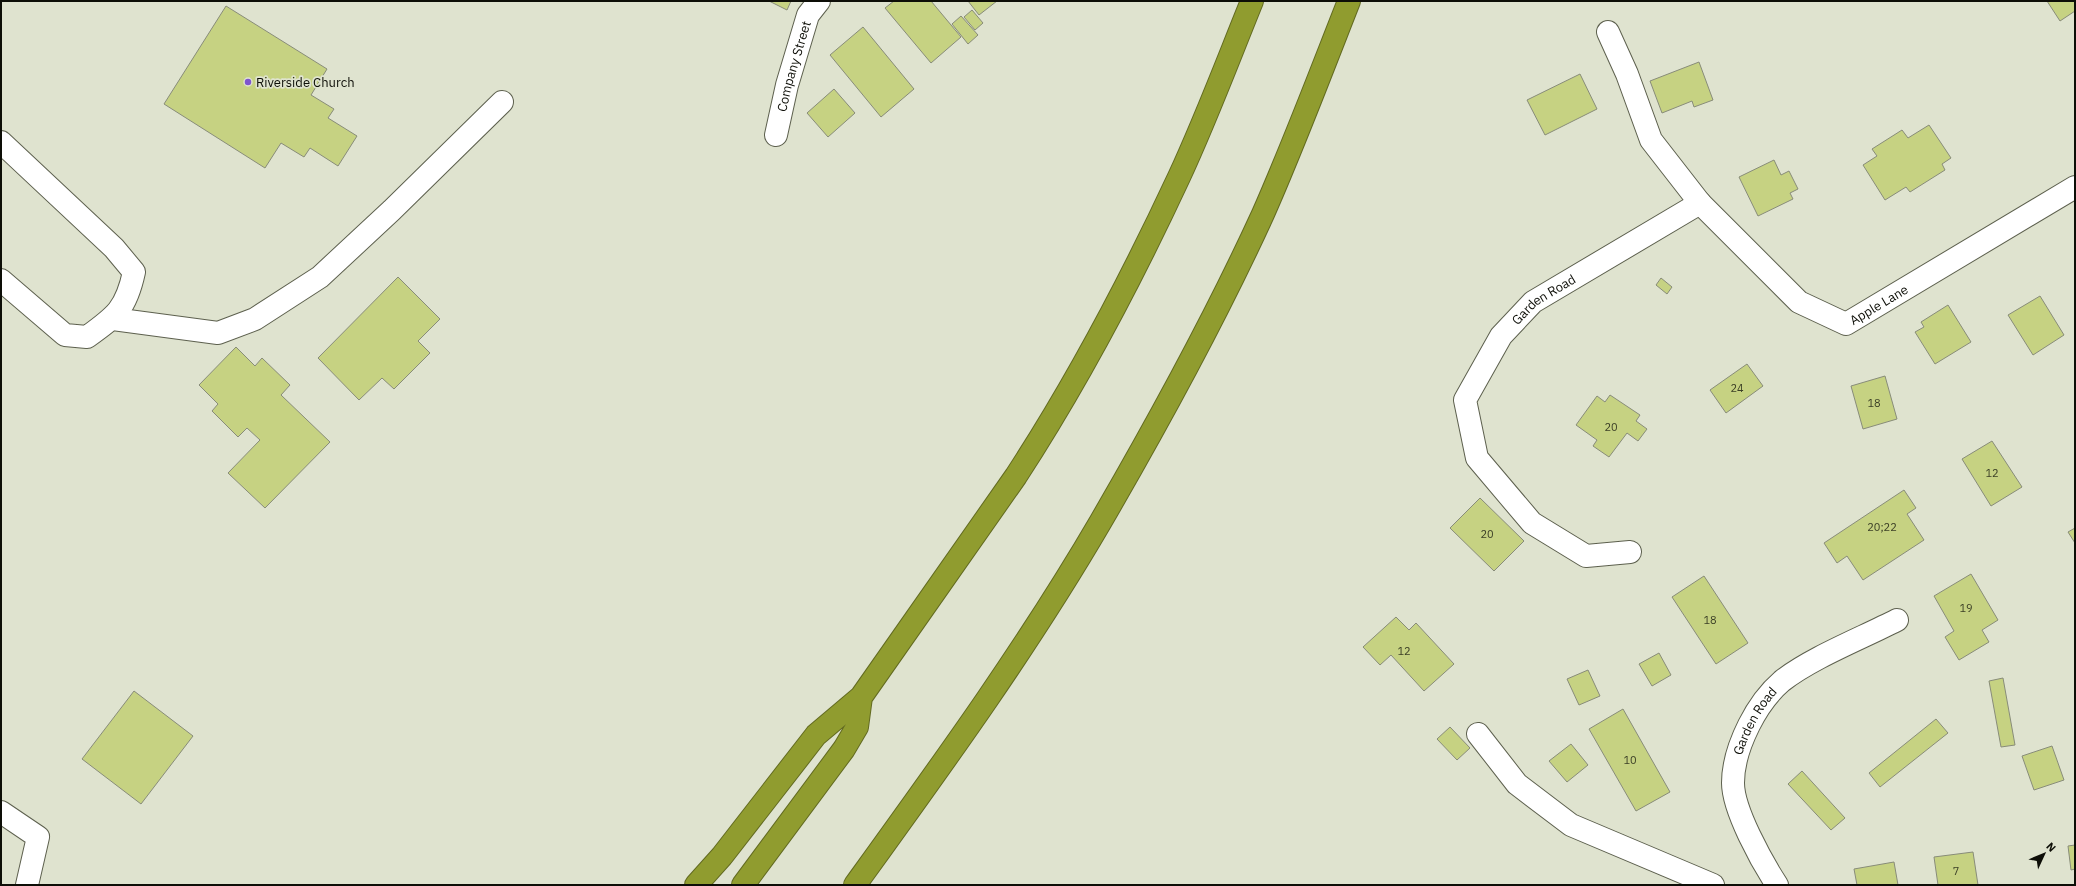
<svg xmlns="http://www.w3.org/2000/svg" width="2076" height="886" viewBox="0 0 2076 886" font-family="'IBM Plex Sans',sans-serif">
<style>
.building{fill:#c6d282;stroke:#888c79}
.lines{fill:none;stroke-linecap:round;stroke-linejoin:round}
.minor-casing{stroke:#5d604e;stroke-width:24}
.highway-casing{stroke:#626a21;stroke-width:24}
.minor{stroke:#fff;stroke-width:22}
.highway{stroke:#909c2f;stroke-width:22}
.poi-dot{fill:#7e55ce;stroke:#dfe3cf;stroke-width:1.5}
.labels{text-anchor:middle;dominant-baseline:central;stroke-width:3.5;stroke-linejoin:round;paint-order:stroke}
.number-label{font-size:11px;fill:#3b3f26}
.street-label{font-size:13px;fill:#0d0e07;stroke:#dfe3cf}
.poi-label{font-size:13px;fill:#0d0e07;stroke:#dfe3cf;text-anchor:start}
</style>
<rect width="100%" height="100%" fill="#dfe3cf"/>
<path class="building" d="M769,1H791L787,10Z
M894,1H931L961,37L931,63L885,8Z
M968,1H997L979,15Z
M2047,1H2075V11L2060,21Z
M226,6L327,69L311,95L334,109L328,118L357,136L338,166L310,148L304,157L281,143L265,168L164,104Z
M972,10L983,23L975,30L964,17Z
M961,16L978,35L968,44L952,24Z
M863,27L914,89L881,117L830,55Z
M1699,62L1713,100L1694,107L1692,101L1662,113L1650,81Z
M1580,74L1597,109L1545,135L1527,100Z
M834,89L855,113L828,137L807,113Z
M1929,125L1951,158L1942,164L1945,170L1910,192L1906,187L1885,200L1863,165L1877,156L1872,149L1902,130L1908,138Z
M1774,160L1781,175L1789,171L1798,189L1790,193L1793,199L1758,216L1739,177Z
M398,277L440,319L418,341L430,353L394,389L382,378L359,400L318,358Z
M1661,278L1672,287L1667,294L1656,285Z
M2040,296L2064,335L2033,355L2008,315Z
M1948,305L1971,342L1935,364L1915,332L1924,327L1921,322Z
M236,347L255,366L262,358L290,385L281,395L330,442L265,508L228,473L260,440L247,428L238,437L212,411L218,404L199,385Z
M1747,364L1763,386L1726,413L1710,390Z
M1885,376L1897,419L1863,429L1851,386Z
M1610,395L1640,415L1636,421L1647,429L1638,441L1627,433L1609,457L1593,446L1597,440L1576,425L1597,396L1605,402Z
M1992,441L2022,487L1991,506L1962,459Z
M1904,490L1916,508L1907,514L1924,540L1863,580L1847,556L1837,563L1824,543Z
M1480,498L1524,541L1494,571L1450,528Z
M2075,528V543L2068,532Z
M1971,574L1998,620L1982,630L1989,642L1959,660L1945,637L1954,631L1934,596Z
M1704,576L1748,643L1716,664L1672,597Z
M1396,617L1409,630L1416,623L1454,664L1424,691L1391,655L1380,665L1363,647Z
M1659,653L1671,675L1652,686L1639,664Z
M1588,670L1600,696L1579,705L1567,679Z
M2003,678L2015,745L2001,747L1989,681Z
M134,691L193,736L141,804L82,759Z
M1623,709L1670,792L1636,811L1589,729Z
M1936,719L1948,733L1880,787L1869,773Z
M1450,727L1470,748L1457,760L1437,739Z
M1571,744L1588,765L1567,782L1549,761Z
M2052,746L2064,780L2034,790L2022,756Z
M1802,771L1845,818L1831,830L1788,784Z
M2075,845V869L2071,870L2068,846Z
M1973,852L1978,885H1938L1934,857Z
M1894,862L1898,885H1857L1854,869Z"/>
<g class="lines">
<g class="minor-casing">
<g id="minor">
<path id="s1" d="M1608,32L1627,74L1651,140L1700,203L1799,302L1846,324L2075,187"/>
<path id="s2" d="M776,135L787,85L808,15L819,1"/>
<path d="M1,142L114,248L134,272C126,309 116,316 87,337L65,335L1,280"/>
<path d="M113,319L218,333L255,319L320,277L392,210L502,102"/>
<path id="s3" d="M1630,552L1586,556L1532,523L1477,458L1465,400L1501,336L1533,302L1700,203"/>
<path d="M1478,734L1517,784L1571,825L1713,885"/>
<path d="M1,812L38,837L27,885"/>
<path id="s4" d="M1777,885C1762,862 1733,810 1733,783C1733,762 1740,743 1749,725C1757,709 1768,693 1782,681C1811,658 1862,638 1897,620"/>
</g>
</g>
<g class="highway-casing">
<path id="highway" d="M696,885L722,856L816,735L861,697L1016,476C1078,381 1131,280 1179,177C1206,119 1228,60 1252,1
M743,885L844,749L857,727L861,697
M855,885C941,766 1027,648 1101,521C1159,421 1215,319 1263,214C1294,144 1321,72 1349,1"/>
</g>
<use href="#minor" class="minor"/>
<use href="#highway" class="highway"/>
</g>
<circle class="poi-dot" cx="248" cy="82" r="4"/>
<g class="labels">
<g class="number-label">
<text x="1737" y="388">24</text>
<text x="1874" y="403">18</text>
<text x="1611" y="427">20</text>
<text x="1992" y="473">12</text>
<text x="1882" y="527">20;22</text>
<text x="1487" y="534">20</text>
<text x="1966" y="608">19</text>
<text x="1710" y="620">18</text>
<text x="1404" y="651">12</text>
<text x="1630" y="760">10</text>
<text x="1956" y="871">7</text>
</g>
<g class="street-label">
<text stroke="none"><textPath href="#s2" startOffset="71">Company Street</textPath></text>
<text stroke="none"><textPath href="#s3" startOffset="382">Garden Road</textPath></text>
<text stroke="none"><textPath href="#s1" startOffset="426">Apple Lane</textPath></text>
<text stroke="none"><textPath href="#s4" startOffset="179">Garden Road</textPath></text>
</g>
<g class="poi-label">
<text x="256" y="82">Riverside Church</text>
</g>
</g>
<rect width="2076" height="886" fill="none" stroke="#0d0e07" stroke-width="4"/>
<g transform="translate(2044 854) rotate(46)" stroke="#dfe3cf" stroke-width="3" paint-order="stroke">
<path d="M0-3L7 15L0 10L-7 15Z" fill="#0d0e07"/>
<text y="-6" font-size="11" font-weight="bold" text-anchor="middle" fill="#0d0e07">N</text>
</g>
</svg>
